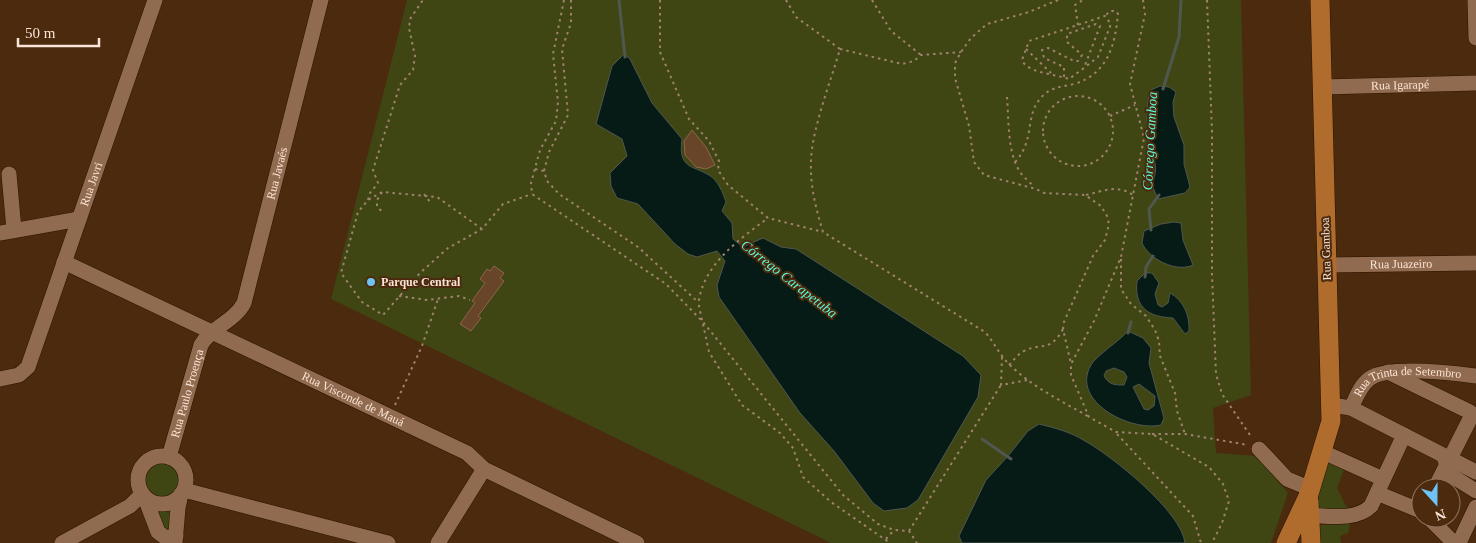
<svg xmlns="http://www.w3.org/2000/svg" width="1476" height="543" viewBox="0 0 1476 543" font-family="'Times New Roman',serif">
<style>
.green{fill:#3f4614}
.water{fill:#061b16;stroke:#4f574f;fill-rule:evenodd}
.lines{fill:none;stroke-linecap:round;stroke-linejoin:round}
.stream{stroke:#4f574f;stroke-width:3}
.building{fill:#684429;stroke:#8d674b}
.minor-casing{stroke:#2c1401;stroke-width:16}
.major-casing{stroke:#2c1401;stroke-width:20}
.path{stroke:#9e826d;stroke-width:2;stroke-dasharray:2.5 4;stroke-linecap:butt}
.minor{stroke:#916b4f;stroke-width:15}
.major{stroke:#af6c2d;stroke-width:19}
.poi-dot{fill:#6fc2f4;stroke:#4b2a0e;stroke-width:2}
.labels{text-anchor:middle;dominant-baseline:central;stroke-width:4;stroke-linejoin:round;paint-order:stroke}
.street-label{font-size:12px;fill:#fae4d5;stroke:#4b2a0e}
.poi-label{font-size:12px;font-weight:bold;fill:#fae4d5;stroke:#4b2a0e;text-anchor:start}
.water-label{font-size:14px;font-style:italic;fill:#58f8d9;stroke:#4b2a0e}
</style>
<rect width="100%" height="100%" fill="#4b2a0e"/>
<path class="green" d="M407,0H1241L1251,395L1213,408L1216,453L1257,456L1288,493L1271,543H831L331,299Z
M1328,458L1345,467L1337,488L1349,512H1323L1318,507L1317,495Z
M145 481a17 17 0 1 1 34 0a17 17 0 1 1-34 0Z
M154,506L162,510L173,507L169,529L164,528Z
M1350,524L1348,533L1340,536L1341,543H1315L1319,525Z"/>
<path class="water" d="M624,54L630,59L652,103L682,139C678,168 691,165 709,175C718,180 723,193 726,202L722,211L732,223L733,239L743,247L763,238L781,247L796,249L963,356L981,375L978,397L918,500L907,508L884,511L873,503L834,451L800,413L719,297L717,285L725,261L717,251L697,257L688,254L675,244L638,204L617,198L611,186L610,173L627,156L622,139L596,124L612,66Z
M1160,86L1169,87L1176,92L1173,102L1174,117L1184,145V164L1190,187L1185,193L1158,199L1151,183C1161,168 1152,158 1149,142C1147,125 1145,106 1151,90Z
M1174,222L1181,223L1183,240L1193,265C1176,273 1149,259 1142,243L1144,231L1161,224Z
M1145,273H1152L1159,283L1155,294L1158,305L1162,307L1168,303L1170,293C1183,300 1190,315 1189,331L1185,334L1173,318C1149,317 1134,308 1137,281Z
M1128,331L1143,338L1151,348L1149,363L1164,418L1161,425C1130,432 1070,401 1091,365C1096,356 1118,342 1128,331ZM1114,368L1124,372L1127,377L1124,385C1115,385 1109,385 1104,376L1106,371ZM1139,384L1155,396L1154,406L1148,410L1144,409L1133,387Z
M1039,424C1055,428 1071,432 1085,441C1112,456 1182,512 1185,543H962L959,536L986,480L1008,456L1028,431Z"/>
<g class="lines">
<path class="stream" d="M619,0L625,57
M1163,89L1179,37L1181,0
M1151,230L1149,209L1159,195
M1145,277L1146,267L1153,256
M1128,333L1131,322
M982,439L1011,459"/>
</g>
<path class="building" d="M692,130L706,147L715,165L706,169L696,167L685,155L684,141Z
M494,266L504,273L500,278L504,281L478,316L481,318L471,331L460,324L475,303L472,301L485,283L480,279L487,269L490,271Z"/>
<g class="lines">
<g class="minor-casing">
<g id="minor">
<path d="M1475,0L1476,38"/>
<path id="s1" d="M1322,87L1476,83"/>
<path d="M9,174L14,230"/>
<path d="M0,233L79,219"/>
<path id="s2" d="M64,262L467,453L484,469L637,543"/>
<path id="s3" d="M1326,265L1476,263"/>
<path d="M1388,372L1470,412L1472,415L1435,488"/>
<path id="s4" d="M0,379L19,375L28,367L155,0"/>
<path id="s5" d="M1331,405L1351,408C1356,398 1360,386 1369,379C1387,365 1453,373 1476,376"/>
<path d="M1351,408L1476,472"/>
<path d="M1259,449L1287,479L1311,489"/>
<path d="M1323,452L1383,479"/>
<circle cx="162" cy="480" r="24"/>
<path id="s6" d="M169,457L201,345C211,327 234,322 244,303L321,0"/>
<path d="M1445,460L1452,476L1476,491"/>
<path d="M184,490L388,543"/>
<path d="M1377,493L1421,511"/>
<path d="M145,498L158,532L166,538L176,536"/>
<path d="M1309,515C1329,516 1356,521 1371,506L1404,435"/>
<path d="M1429,518L1454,543"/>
<path d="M62,543L130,506L142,494"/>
<path d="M175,543L178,508L181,494"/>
<path d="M438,543L484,469"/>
<path d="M1459,543L1476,507"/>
</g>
</g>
<g class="major-casing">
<path id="major" d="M1309,501L1311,543
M1286,543L1309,494L1331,421L1320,0"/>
</g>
<path class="path" d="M564,0L553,54L558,102L556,121L540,150L531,183L532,194L666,284L703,322L843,495L878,524L894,530L909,531L917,543
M571,0V23L562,49L568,115L549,152L544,171L547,181L559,194L638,247L698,302
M660,0V52L689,119L709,141L719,161L718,170L728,185L768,218L823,232
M786,0L796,17L840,49C831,81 812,128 811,161C810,186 816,209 823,232L985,332C994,342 999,354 1008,363C1030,386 1062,401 1089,417
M872,0L891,31L921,55
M1058,0L1029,12L987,24L971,38L961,52L955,63V78L969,126L974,162L984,175L1036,189L1044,193L1085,195L1101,206L1107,216L1109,224L1105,240L1093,256L1064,322L1063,329L1071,364
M1143,0L1145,14L1130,84L1144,138L1133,195L1121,257L1094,321L1071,364V375L1089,417L1116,432L1152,434L1209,467L1223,484L1229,501L1222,523L1212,543
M1207,0L1212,131V274L1216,374L1222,394L1252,438
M1078,25L1075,5L1083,0
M840,49L902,64L914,61L921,55L961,52
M1026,49L1051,73
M1064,77V67L1044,58L1042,50L1048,48L1074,61H1078L1082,55L1067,42V34L1096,24L1100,26L1084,68L1069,79C1055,74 1027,73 1022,60L1029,41L1105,16L1111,24L1098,57L1084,68
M1043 131a35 35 0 1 1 70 0a35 35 0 1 1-70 0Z
M1007,97C1009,120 1007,152 1020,172C1024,178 1030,182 1034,187
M1110,116L1135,105
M1015,162C1035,141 1025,116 1040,99C1049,87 1061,87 1074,84C1108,74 1115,45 1118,14L1116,11H1110L1105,16
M535,169L544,171
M382,192L377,200V207L384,213
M424,194L430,202
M1086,195C1103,191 1118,184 1133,195
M368,200L370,193L378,183L373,170L400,85L413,70L415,56L409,28L410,19L423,0
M482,229L437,197L382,192L368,200L358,212L341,273L362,302L383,315L420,273L448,248L482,229L503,204L532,194
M1121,259V289L1131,304L1146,316L1155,330L1159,341L1160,356L1175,393L1177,411L1185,434
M399,296L427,300L459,296L470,300
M702,320C701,314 698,306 699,300C705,263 740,239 768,218
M703,324L709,352L742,405L780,433L793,448L803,477L831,502L890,543
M1002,357L1001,385L1028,380
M1009,365C1014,360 1018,354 1024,351C1042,342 1050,353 1063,329
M395,405L422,346L438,299
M1117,434L1193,516L1201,543
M1152,434H1185L1248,445
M909,531L1001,385
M886,539L894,530"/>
<use href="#minor" class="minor"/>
<use href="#major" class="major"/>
</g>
<circle class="poi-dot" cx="371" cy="282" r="5"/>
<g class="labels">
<g class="street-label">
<text stroke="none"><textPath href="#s1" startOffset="78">Rua Igarapé</textPath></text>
<text stroke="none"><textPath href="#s6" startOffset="311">Rua Javaés</textPath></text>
<text stroke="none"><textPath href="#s4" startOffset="225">Rua Javri</textPath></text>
<text transform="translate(1326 249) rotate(-92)">Rua Gamboa</text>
<text stroke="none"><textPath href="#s3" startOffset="75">Rua Juazeiro</textPath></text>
<text stroke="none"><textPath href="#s5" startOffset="91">Rua Trinta de Setembro</textPath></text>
<text stroke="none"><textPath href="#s6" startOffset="66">Rua Paulo Proença</textPath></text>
<text stroke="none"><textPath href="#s2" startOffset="320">Rua Visconde de Mauá</textPath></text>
</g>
<g class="poi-label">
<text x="381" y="282">Parque Central</text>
</g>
<g class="water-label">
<text transform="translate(1150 141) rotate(-87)">Córrego Gamboa</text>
<text transform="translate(789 279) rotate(38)">Córrego Carapetuba</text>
</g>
</g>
<g transform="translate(1436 503) rotate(159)"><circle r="24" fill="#4b2a0e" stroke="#91745e"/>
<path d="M0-4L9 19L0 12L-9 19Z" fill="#6fc2f4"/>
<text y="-8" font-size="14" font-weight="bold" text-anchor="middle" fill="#fae4d5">N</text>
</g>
<path d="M18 38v8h81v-8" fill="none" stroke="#fae4d5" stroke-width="2.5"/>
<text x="25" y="38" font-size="15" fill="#fae4d5" stroke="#4b2a0e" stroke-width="4" paint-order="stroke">50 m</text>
</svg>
